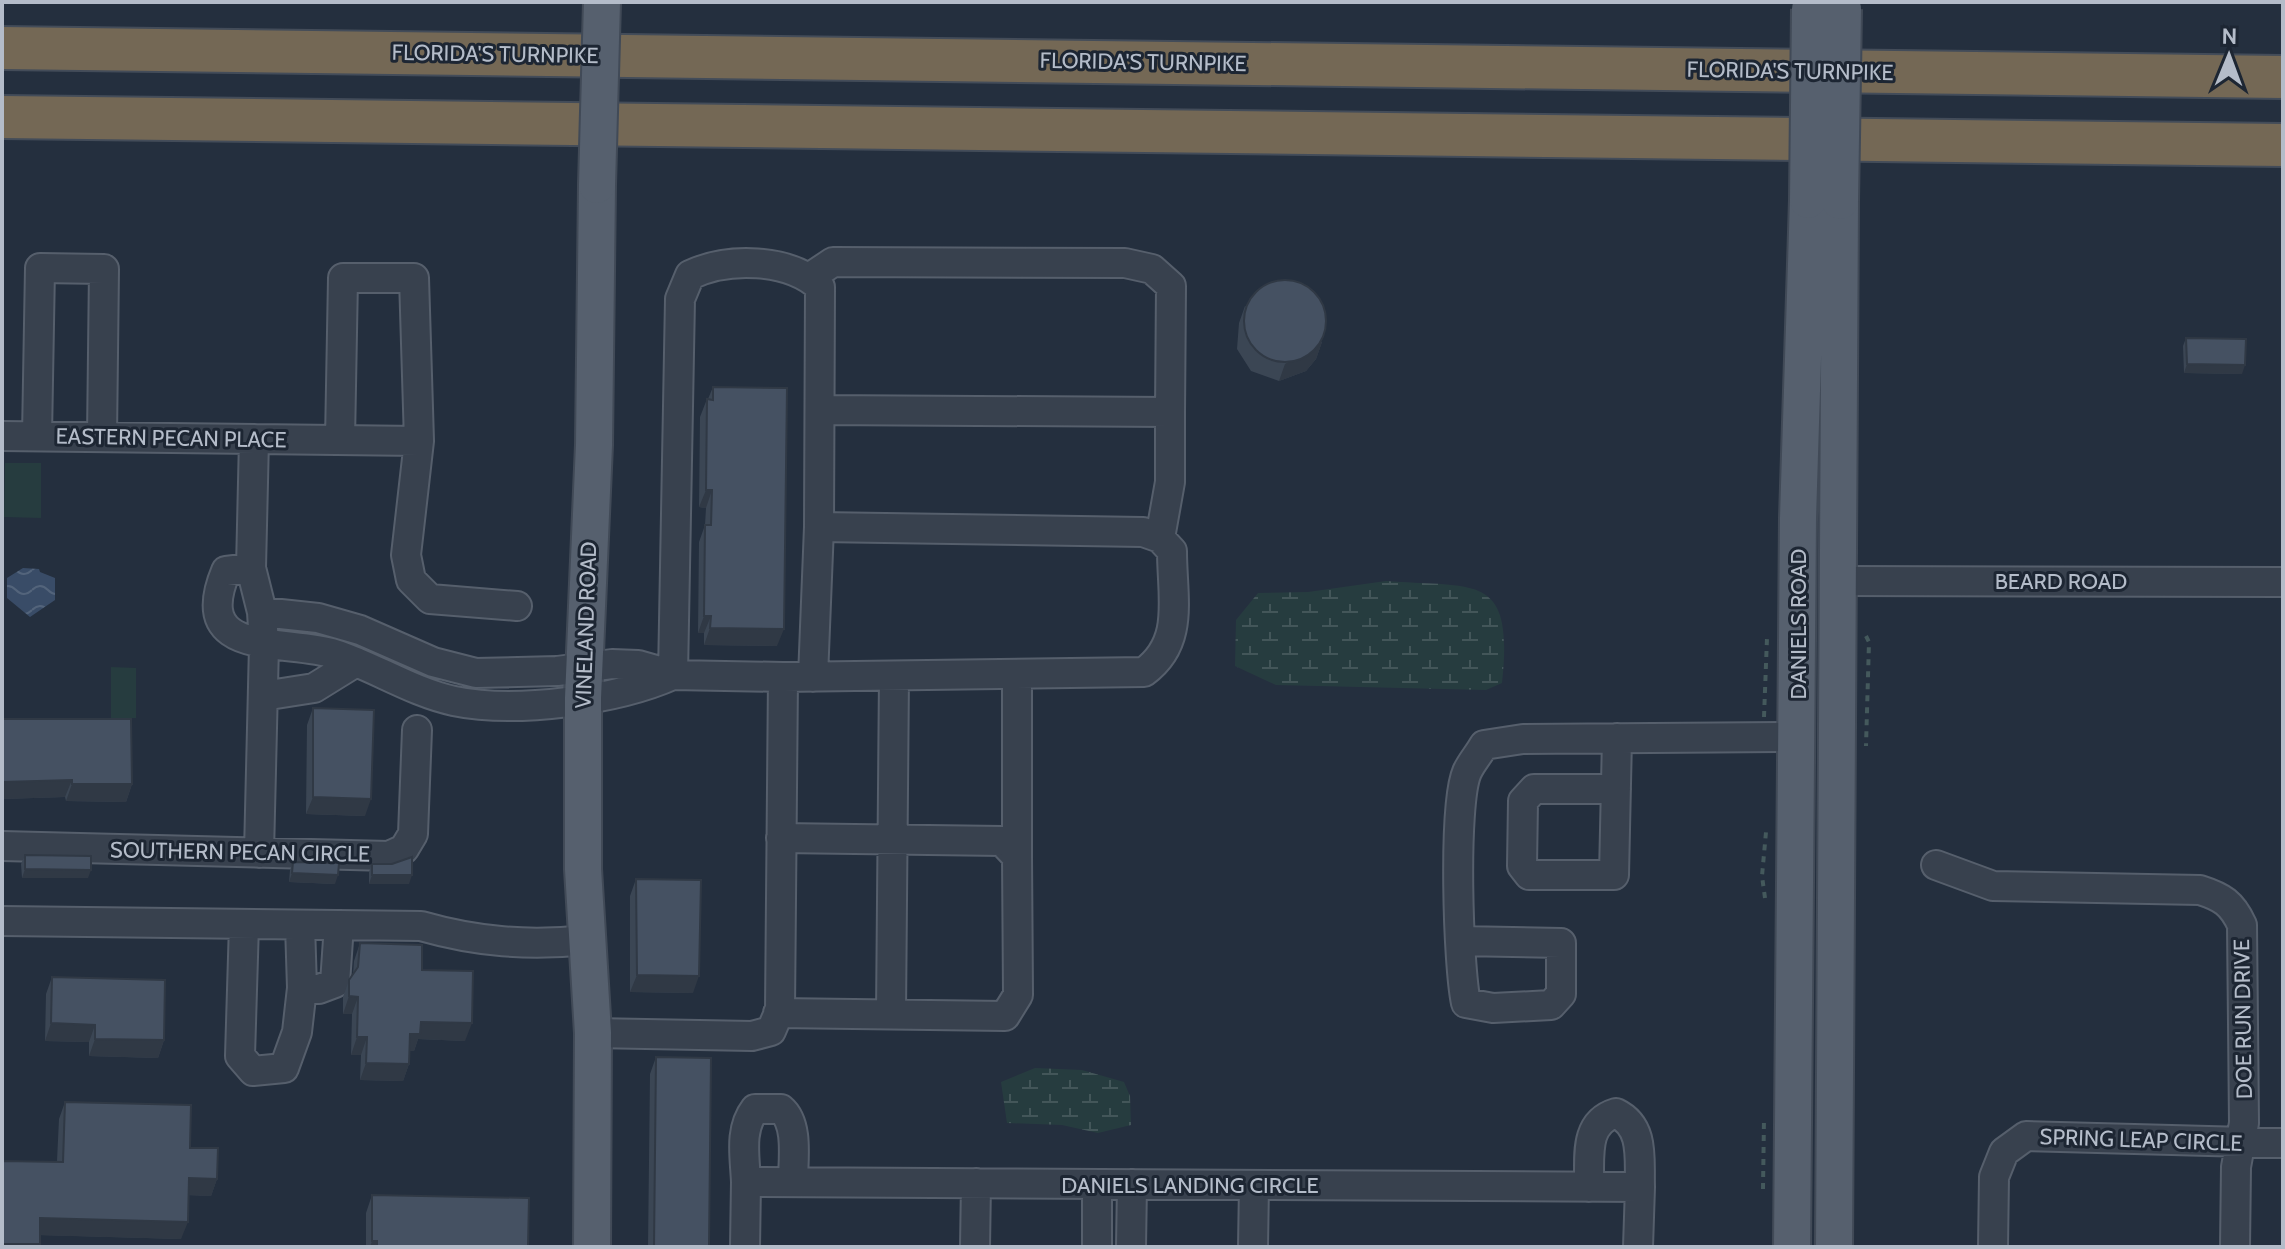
<svg xmlns="http://www.w3.org/2000/svg" width="2285" height="1249" viewBox="0 0 2285 1249" font-family="Cabin,sans-serif">
<style>
.wetland{fill:url(#wetland-marsh)}
.park{fill:#263c3f}
.water{fill:url(#water-waves)}
.lines{fill:none;stroke-linecap:round;stroke-linejoin:round}
.minor-casing{stroke:#565f6c;stroke-width:32}
.major-casing{stroke:#414a57;stroke-width:40}
.highway-casing{stroke:#434c59;stroke-width:46}
.path{stroke:#44595c;stroke-width:4;stroke-dasharray:6 6;stroke-linecap:butt}
.minor{stroke:#38414e;stroke-width:28}
.major{stroke:#56606e;stroke-width:36}
.highway{stroke:#746855;stroke-width:42}
.major-bridge-casing{stroke:#414a57;stroke-width:40;stroke-linecap:butt}
.major-bridge{stroke:#56606e;stroke-width:36}
.wall{fill:#3b4654}
.shaded-wall{fill:#303945}
.building{fill:#455162;stroke:#303945;stroke-width:2}
.labels{text-anchor:middle;dominant-baseline:central;stroke-width:6;stroke-linejoin:round;paint-order:stroke}
.street-label{font-size:22px;fill:#b4bcc9;stroke:#1d2633}
</style>
<defs>
<pattern id="wetland-marsh" width="20" height="14" patternUnits="userSpaceOnUse" patternTransform="scale(2)"><rect width="20" height="14" fill="#263c3f"/><path d="M1 5h8M5 5V1M11 12h8M15 12V8" fill="none" stroke="#435659"/></pattern>
<pattern id="water-waves" width="16" height="10" patternUnits="userSpaceOnUse" patternTransform="scale(2)"><rect width="16" height="10" fill="#394c67"/><path d="M0 5q4-4 8 0t8 0" fill="none" stroke="#53647b"/></pattern>
</defs>
<rect width="100%" height="100%" fill="#242f3e"/>
<path class="wetland" d="M1386,581C1477,588 1514,572 1502,683L1486,690L1276,685L1235,666L1236,620L1258,593L1308,592Z
M1035,1068L1082,1070L1124,1082L1130,1096L1131,1125L1098,1133L1062,1125L1007,1123L1001,1082Z"/>
<path class="park" d="M5,463H41V518L4,517Z
M111,667L136,668V718H111Z"/>
<path class="water" d="M23,568L39,569L40,572L55,578V600L30,617L7,598V578Z"/>
<g class="lines">
<g class="minor-casing">
<path id="minor" d="M809,278L833,262L1125,263L1152,269L1171,286L1170,412L820,410
M2,436L419,441
M37,436L40,268L104,269L102,437
M254,439L251,568L262,612L264,645L259,853
M340,440L343,278H414L419,441L406,555L411,580L430,599L517,606
M1160,538L1170,482V412
M251,568L226,571C189,659 284,638 335,654C375,667 412,692 454,701C516,714 617,700 673,675
M1840,581L2283,582
M262,612L318,618L360,630L433,662L476,673L557,671L612,664L638,665L673,675L783,677L1144,672C1185,642 1172,598 1172,551L1160,538L1143,532L819,527
M673,675L680,299L690,275C728,257 788,258 820,287L819,527L813,677
M263,696L314,688L356,662
M1616,789H1534L1523,801L1522,866L1529,875H1614L1617,738
M2,846L389,856L404,849L413,834L417,730
M1017,857V674
M1936,865L1993,886L2200,890C2222,897 2232,903 2242,925L2244,1123L2236,1167L2235,1247
M2,921L421,926C477,942 528,946 587,940
M244,924L240,1056L253,1071L284,1068L297,1032L302,988
M300,925L302,988L319,989L335,983L339,925
M1460,941L1561,943V994L1551,1005L1493,1008L1466,1003C1458,965 1453,804 1467,772C1471,763 1479,754 1484,745L1523,739L1797,737
M778,1013L1005,1016L1018,995L1017,857L1002,841L781,838
M891,1014L894,676
M593,1033L752,1036L771,1031L780,1010L783,677
M746,1182C745,1157 739,1130 755,1109H781C799,1124 793,1160 793,1182
M1589,1187C1590,1158 1583,1123 1616,1113C1645,1127 1639,1159 1640,1187
M745,1247L746,1182L1640,1187L1638,1247
M975,1247L976,1183
M1097,1247V1184
M1131,1247L1132,1184
M1253,1247L1254,1185
M1993,1247L1994,1177L2004,1152L2026,1136L2283,1143"/>
</g>
<g class="major-casing">
<path id="major" d="M592,1247L593,1033L583,869V698L594,445L597,185
M1792,1247L1798,518L1808,200
M1834,1247L1840,201"/>
</g>
<g class="highway-casing">
<path id="highway" d="M2,48L2283,77
M2,117L2283,145"/>
</g>
<path class="path" d="M1866,636L1869,642L1866,746
M1764,717L1767,638
M1765,898L1762,876L1766,832
M1763,1189L1764,1118"/>
<use href="#minor" class="minor"/>
<use href="#major" class="major"/>
<use href="#highway" class="highway"/>
<g class="major-bridge-casing">
<path id="major-bridge" d="M597,185L602,2
M1808,200L1810,9
M1840,201L1843,9"/>
</g>
<use href="#major-bridge" class="major-bridge"/>
</g>
<path class="wall" d="M1245,306L1322,342L1316,359L1306,371L1279,381L1251,371L1237,349L1239,323Z
M2186,338L2242,374L2184,373L2183,346Z
M713,387L777,646L704,645V633H698L699,542L705,525L706,508L699,507L700,417L707,399H708Z
M313,708L365,816L306,814L307,725Z
M2,719L132,784L126,802L66,801L65,797L2,799Z
M25,855L88,878H22L21,864Z
M293,862L335,884L289,882L290,870Z
M372,864L409,884H369V872Z
M636,879L693,993L630,992V896Z
M360,943L422,970L465,1041L418,1039L414,1051H410L409,1064L403,1081L360,1080L361,1055H351L352,1014H343V997L349,980L353,975L354,961Z
M52,977L164,1040L158,1058L89,1056V1042L45,1041L46,994Z
M656,1057L709,1247H648L650,1074Z
M65,1102L190,1148L217,1179L211,1196L188,1195L181,1239L40,1235L2,1247L57,1161L59,1119Z
M372,1195L528,1247H366V1213Z"/>
<path class="shaded-wall" d="M1322,342L1316,359L1306,371L1279,381L1285,364Z
M2187,364L2245,365L2242,374L2184,373Z
M706,490H712L706,508L699,507Z
M704,616H711L704,633H698Z
M710,628L784,629L777,646L704,645Z
M72,780L65,797L2,799V782Z
M72,784H132L126,802L66,801Z
M313,797L371,799L365,816L306,814Z
M25,869L91,870L88,878H22Z
M292,873L338,875L335,884L289,882Z
M372,875H412L409,884H369Z
M637,975L699,976L693,993L630,992Z
M349,996L358,997L352,1014H343Z
M421,1022L472,1023L465,1041L418,1039L414,1051H404L410,1034Z
M51,1023L95,1025L89,1042L45,1041Z
M357,1037H367L361,1055H351Z
M95,1039L164,1040L158,1058L89,1056Z
M366,1063L409,1064L403,1081L360,1080Z
M189,1178L217,1179L211,1196L183,1195Z
M40,1218L188,1222L181,1239L34,1235Z
M372,1241H377L375,1247H370Z
M2,1244H40L39,1247H2Z"/>
<path class="building" d="M1244 321a41 41 0 1 1 82 0a41 41 0 1 1-82 0Z
M2186,338L2246,339L2245,365L2187,364Z
M713,387L787,388L784,629L710,628L711,616H704L705,525H711L712,490H706L707,399L713,400Z
M313,708L374,710L371,799L313,797Z
M2,719H131L132,784H72V780L2,782Z
M25,855L91,856V870L25,869Z
M412,857V875H372V864H392Z
M293,862L339,863L338,875L292,873Z
M636,879L701,880L699,976L637,975Z
M360,943L422,945V970L473,971L472,1023L421,1022L420,1034H410L409,1064L366,1063L367,1037H357L358,997L349,996V980L358,967Z
M52,977L165,980L164,1040L95,1039V1025L51,1023Z
M656,1057L711,1058L709,1247H654Z
M65,1102L191,1105L190,1148H218L217,1179L189,1178L188,1222L40,1218V1244H2V1161L63,1162Z
M372,1195L529,1198L528,1247H377V1241H372Z"/>
<g class="labels">
<g class="street-label">
<text transform="translate(495 54) rotate(1)">FLORIDA'S TURNPIKE</text>
<text transform="translate(1143 62) rotate(1)">FLORIDA'S TURNPIKE</text>
<text transform="translate(1790 71) rotate(1)">FLORIDA'S TURNPIKE</text>
<text transform="translate(171 438) rotate(1)">EASTERN PECAN PLACE</text>
<text x="2061" y="581">BEARD ROAD</text>
<text transform="translate(1798 624) rotate(-90)">DANIELS ROAD</text>
<text transform="translate(586 625) rotate(-88)">VINELAND ROAD</text>
<text transform="translate(240 852) rotate(1)">SOUTHERN PECAN CIRCLE</text>
<text transform="translate(2243 1019) rotate(-91)">DOE RUN DRIVE</text>
<text transform="translate(2141 1140) rotate(2)">SPRING LEAP CIRCLE</text>
<text x="1190" y="1185">DANIELS LANDING CIRCLE</text>
</g>
</g>
<rect width="2285" height="1249" fill="none" stroke="#b4bcc9" stroke-width="8"/>
<g transform="translate(2229 56) rotate(1)" stroke="#1d2633" stroke-width="6" paint-order="stroke">
<path d="M0-6L14 30L0 20L-14 30Z" fill="#b4bcc9"/>
<text y="-12" font-size="22" font-weight="bold" text-anchor="middle" fill="#b4bcc9">N</text>
</g>
</svg>
